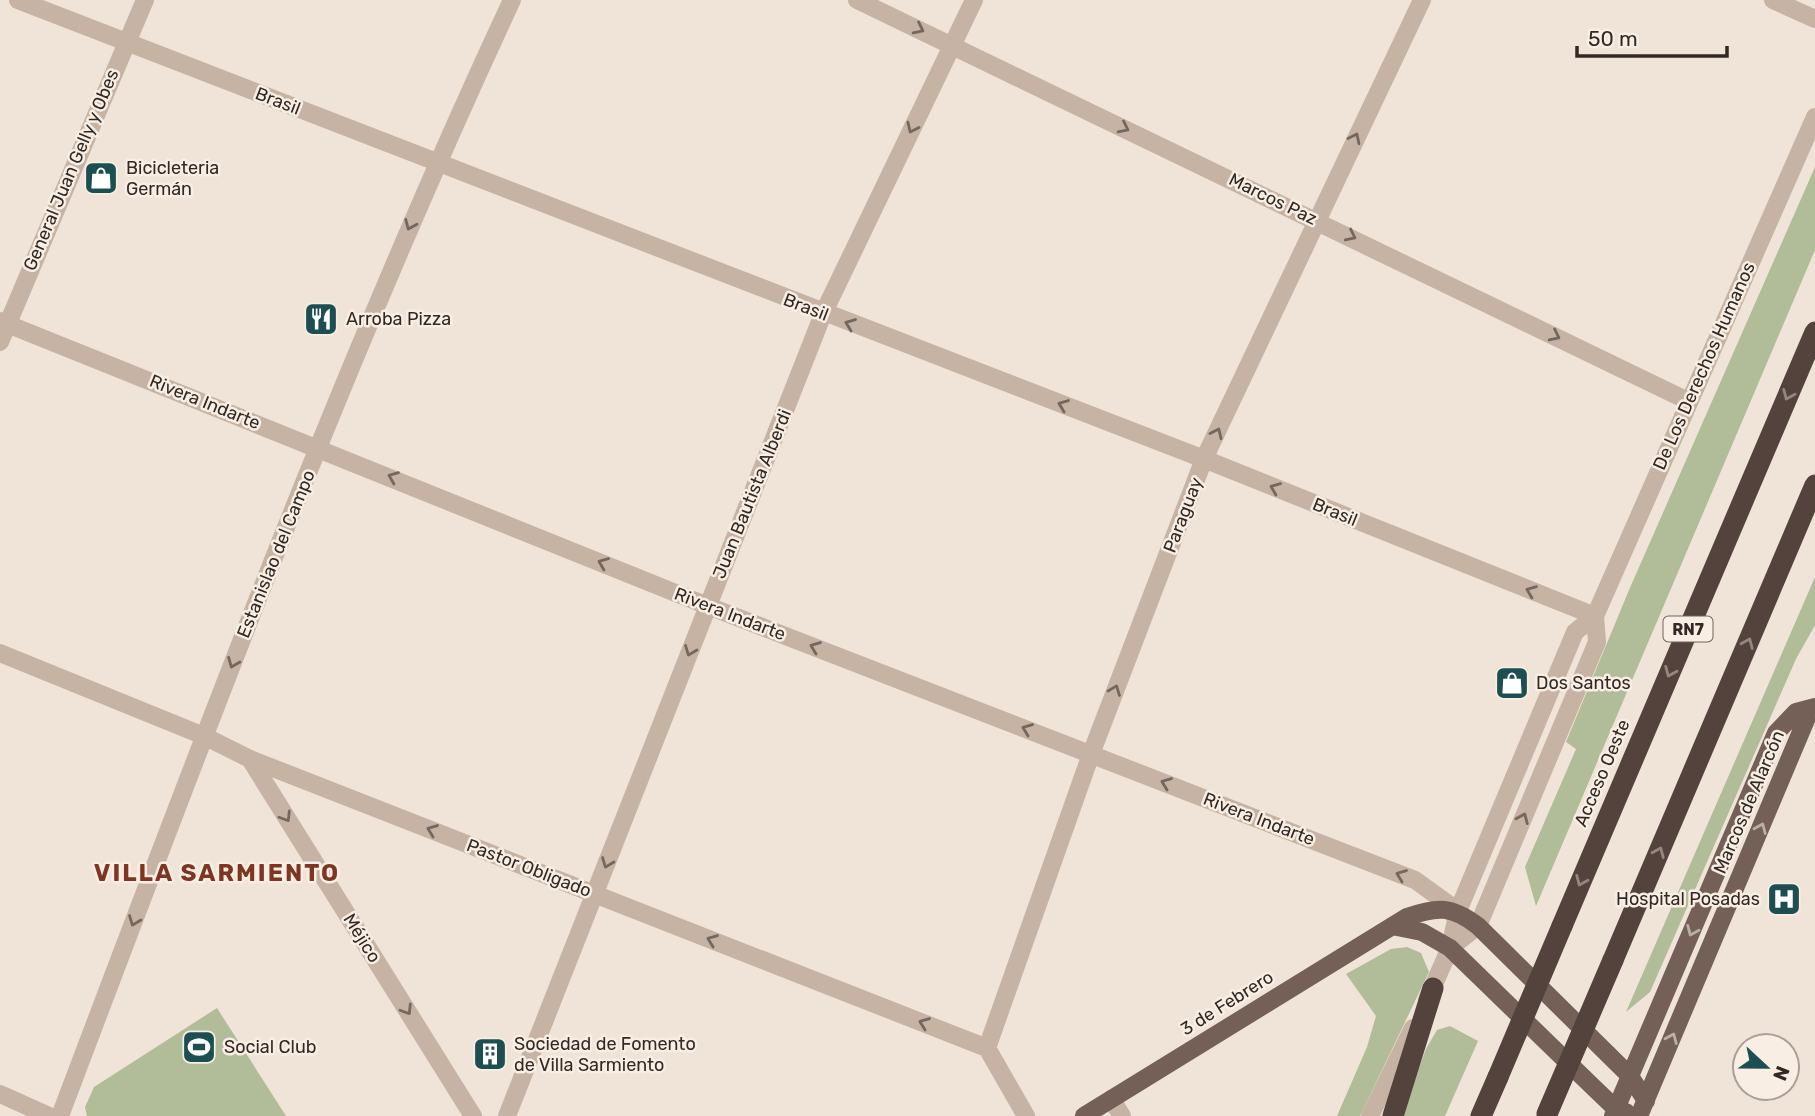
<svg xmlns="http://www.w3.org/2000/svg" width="1815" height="1116" viewBox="0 0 1815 1116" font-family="Rubik,sans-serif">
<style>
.green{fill:#b1bd98}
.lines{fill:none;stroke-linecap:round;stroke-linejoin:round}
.minor{stroke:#c7b3a4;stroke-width:18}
.major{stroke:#746057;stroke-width:18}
.highway{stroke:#53433c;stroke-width:21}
.highway-bridge{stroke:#53433c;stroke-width:21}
.oneway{stroke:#75675e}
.oneway2{stroke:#95877f}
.oneway3{stroke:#bdaea4}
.labels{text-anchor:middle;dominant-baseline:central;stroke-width:5;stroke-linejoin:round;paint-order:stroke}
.shield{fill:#f8eee3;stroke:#6d645e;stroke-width:2}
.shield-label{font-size:16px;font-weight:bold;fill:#322925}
.street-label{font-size:18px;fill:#322925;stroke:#f8eee3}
.poi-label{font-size:18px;fill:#322925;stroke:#f8eee3;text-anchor:start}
.district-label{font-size:24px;font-weight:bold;letter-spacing:2px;fill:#7e3622;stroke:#f8eee3}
</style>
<rect width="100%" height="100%" fill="#efe4d7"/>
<path class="green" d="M1815,167V250L1536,906L1525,867L1576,749L1566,742L1629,590Z
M1815,577V625L1796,659L1650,992L1626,1012Z
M1407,947L1421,953L1429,972L1360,1116H1337L1367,1047L1376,1016L1346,974L1391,949Z
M217,1008L286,1116H87L85,1107L94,1087Z
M1450,1026L1478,1041L1445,1116H1401L1426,1049L1437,1030Z"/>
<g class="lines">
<path class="minor" d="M18,0L1204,459L1595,616
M857,0L1688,401
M1773,0L1815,19
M0,321L708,606L1415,880L1458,911
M0,342L145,0
M0,653L204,736L250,759L987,1048L1026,1116
M250,759L473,1116
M1450,948L1478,926L1597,642L1595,616
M1427,1000L1450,948L1458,911L1575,632L1595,616L1815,117
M987,1048L1091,754L1204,459L1422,0
M0,1094L49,1116
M1111,1099L1122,1116
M60,1116C202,741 342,364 512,0
M507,1116L823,314L974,0
M1370,1116L1413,1028"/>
<path class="major" d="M1392,926L1422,932L1450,948L1590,1084L1616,1109L1626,1112
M1084,1116L1407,917C1438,906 1452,906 1478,926L1630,1076L1646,1101
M1613,1116L1776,733L1796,712L1815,707
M1639,1116L1811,708"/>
<path class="highway" d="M1562,926L1815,332
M1613,960L1815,485
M1393,1116L1433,988
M1481,1116L1498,1077"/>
<path class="highway-bridge" d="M1498,1077L1562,926
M1547,1114L1613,960"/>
</g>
<defs><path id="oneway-chevron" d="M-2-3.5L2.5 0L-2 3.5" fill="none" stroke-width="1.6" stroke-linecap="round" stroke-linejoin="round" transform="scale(1.75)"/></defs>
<g class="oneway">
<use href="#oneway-chevron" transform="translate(919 29) rotate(26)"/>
<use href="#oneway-chevron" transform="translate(912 128) rotate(115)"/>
<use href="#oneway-chevron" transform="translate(1124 128) rotate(26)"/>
<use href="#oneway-chevron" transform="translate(1355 138) rotate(-64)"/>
<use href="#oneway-chevron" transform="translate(410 225) rotate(113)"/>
<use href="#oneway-chevron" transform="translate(1351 236) rotate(26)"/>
<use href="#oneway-chevron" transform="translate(850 324) rotate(-159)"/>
<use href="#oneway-chevron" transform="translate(1555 336) rotate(26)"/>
<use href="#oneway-chevron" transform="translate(1063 405) rotate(-159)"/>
<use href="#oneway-chevron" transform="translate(1217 433) rotate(-65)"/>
<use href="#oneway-chevron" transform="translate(393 477) rotate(-158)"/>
<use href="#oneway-chevron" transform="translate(1275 488) rotate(-158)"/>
<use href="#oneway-chevron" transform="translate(603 563) rotate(-158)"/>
<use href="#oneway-chevron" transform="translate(1531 591) rotate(-158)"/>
<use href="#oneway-chevron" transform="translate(815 647) rotate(-159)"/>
<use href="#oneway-chevron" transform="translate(690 651) rotate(111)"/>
<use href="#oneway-chevron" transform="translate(233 663) rotate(112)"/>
<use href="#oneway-chevron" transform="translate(1115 690) rotate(-69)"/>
<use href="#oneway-chevron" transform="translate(1027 729) rotate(-159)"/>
<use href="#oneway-chevron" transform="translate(1166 783) rotate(-159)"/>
<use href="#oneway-chevron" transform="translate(286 817) rotate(58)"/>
<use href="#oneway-chevron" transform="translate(1523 818) rotate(-67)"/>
<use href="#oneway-chevron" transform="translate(432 830) rotate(-159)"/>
<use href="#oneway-chevron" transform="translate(607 863) rotate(111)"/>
<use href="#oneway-chevron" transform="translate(1401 875) rotate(-159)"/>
<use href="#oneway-chevron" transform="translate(134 921) rotate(111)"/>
<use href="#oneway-chevron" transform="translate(712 940) rotate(-159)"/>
<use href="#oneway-chevron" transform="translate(407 1010) rotate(58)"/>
<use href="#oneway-chevron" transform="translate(924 1023) rotate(-159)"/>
</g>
<g class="oneway2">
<use href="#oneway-chevron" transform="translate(1788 395) rotate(113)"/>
<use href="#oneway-chevron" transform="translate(1748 643) rotate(-67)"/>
<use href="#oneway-chevron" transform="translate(1670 672) rotate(113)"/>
<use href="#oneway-chevron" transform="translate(1659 852) rotate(-67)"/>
<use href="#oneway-chevron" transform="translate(1581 881) rotate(113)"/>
</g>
<g class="oneway3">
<use href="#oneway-chevron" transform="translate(1761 828) rotate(-67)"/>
<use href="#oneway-chevron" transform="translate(1692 931) rotate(113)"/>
<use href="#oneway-chevron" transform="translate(1672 1038) rotate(-67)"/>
</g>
<defs>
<g id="shop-square" transform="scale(1.75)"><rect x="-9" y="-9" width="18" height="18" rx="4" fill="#1d4f52" stroke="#f8eee3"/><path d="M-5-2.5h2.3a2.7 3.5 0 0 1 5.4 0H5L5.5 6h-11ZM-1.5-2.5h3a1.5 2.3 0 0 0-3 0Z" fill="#fff"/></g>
<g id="restaurant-square" transform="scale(1.75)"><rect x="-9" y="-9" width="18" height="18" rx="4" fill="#1d4f52" stroke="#f8eee3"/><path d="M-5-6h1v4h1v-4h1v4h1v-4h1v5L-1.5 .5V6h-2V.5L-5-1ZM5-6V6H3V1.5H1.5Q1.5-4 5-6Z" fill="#fff"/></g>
<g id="hospital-square" transform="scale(1.75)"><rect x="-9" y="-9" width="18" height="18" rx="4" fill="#1d4f52" stroke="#f8eee3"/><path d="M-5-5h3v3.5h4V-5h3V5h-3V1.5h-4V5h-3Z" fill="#fff"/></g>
<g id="stadium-square" transform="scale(1.75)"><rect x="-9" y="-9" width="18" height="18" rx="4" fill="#1d4f52" stroke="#f8eee3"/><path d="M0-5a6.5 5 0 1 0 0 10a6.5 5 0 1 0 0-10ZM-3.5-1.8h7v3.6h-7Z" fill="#fff"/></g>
<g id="building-square" transform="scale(1.75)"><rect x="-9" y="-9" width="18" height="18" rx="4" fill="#1d4f52" stroke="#f8eee3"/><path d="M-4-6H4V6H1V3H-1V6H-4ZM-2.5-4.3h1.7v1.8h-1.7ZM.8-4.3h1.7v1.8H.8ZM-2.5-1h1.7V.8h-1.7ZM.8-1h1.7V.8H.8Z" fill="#fff"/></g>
</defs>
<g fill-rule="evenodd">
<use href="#shop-square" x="101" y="178"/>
<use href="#restaurant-square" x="321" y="319"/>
<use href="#shop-square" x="1512" y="683"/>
<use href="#hospital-square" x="1784" y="899"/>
<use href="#stadium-square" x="199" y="1047"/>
<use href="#building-square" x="490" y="1054"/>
</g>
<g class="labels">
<rect class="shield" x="1663.5" y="616.5" width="49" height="25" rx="5"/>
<g class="shield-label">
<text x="1688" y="629">RN7</text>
</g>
<g class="street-label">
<text transform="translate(278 101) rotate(21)">Brasil</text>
<text transform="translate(71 170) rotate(-67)">General Juan Gelly y Obes</text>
<text transform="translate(1273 199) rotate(26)">Marcos Paz</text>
<text transform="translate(806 307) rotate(21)">Brasil</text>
<text transform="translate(1704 366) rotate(-66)">De Los Derechos Humanos</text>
<text transform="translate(205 402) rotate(22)">Rivera Indarte</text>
<text transform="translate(752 494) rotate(-68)">Juan Bautista Alberdi</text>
<text transform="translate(1335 512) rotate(22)">Brasil</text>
<text transform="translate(1183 515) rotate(-69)">Paraguay</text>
<text transform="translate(276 554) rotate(-68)">Estanislao del Campo</text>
<text transform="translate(730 614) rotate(21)">Rivera Indarte</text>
<text transform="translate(1602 773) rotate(-67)">Acceso Oeste</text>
<text transform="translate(1749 802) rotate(-67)">Marcos de Alarcón</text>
<text transform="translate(1259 819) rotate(21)">Rivera Indarte</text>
<text transform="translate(529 868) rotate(21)">Pastor Obligado</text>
<text transform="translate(362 938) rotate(58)">Méjico</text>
<text transform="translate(1227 1003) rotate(-32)">3 de Febrero</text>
</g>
<g class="poi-label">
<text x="126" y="168">Bicicleteria<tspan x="126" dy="21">Germán</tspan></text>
<text x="346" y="319">Arroba Pizza</text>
<text x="1536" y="683">Dos Santos</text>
<text x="1760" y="899" text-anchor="end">Hospital Posadas</text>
<text x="514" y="1044">Sociedad de Fomento<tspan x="514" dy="21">de Villa Sarmiento</tspan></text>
<text x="224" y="1047">Social Club</text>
</g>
<g class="district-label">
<text x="217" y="873">VILLA SARMIENTO</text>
</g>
</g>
<g transform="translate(1766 1067) rotate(112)"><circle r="33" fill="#f8eee3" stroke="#a99f97" stroke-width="2"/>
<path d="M0-5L12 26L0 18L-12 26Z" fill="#1d4f52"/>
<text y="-10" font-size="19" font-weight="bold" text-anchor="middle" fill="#322925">N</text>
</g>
<path d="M1577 46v10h150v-10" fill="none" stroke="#322925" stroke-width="3.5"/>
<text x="1588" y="46" font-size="21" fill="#322925" stroke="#f8eee3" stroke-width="5" paint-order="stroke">50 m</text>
</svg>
